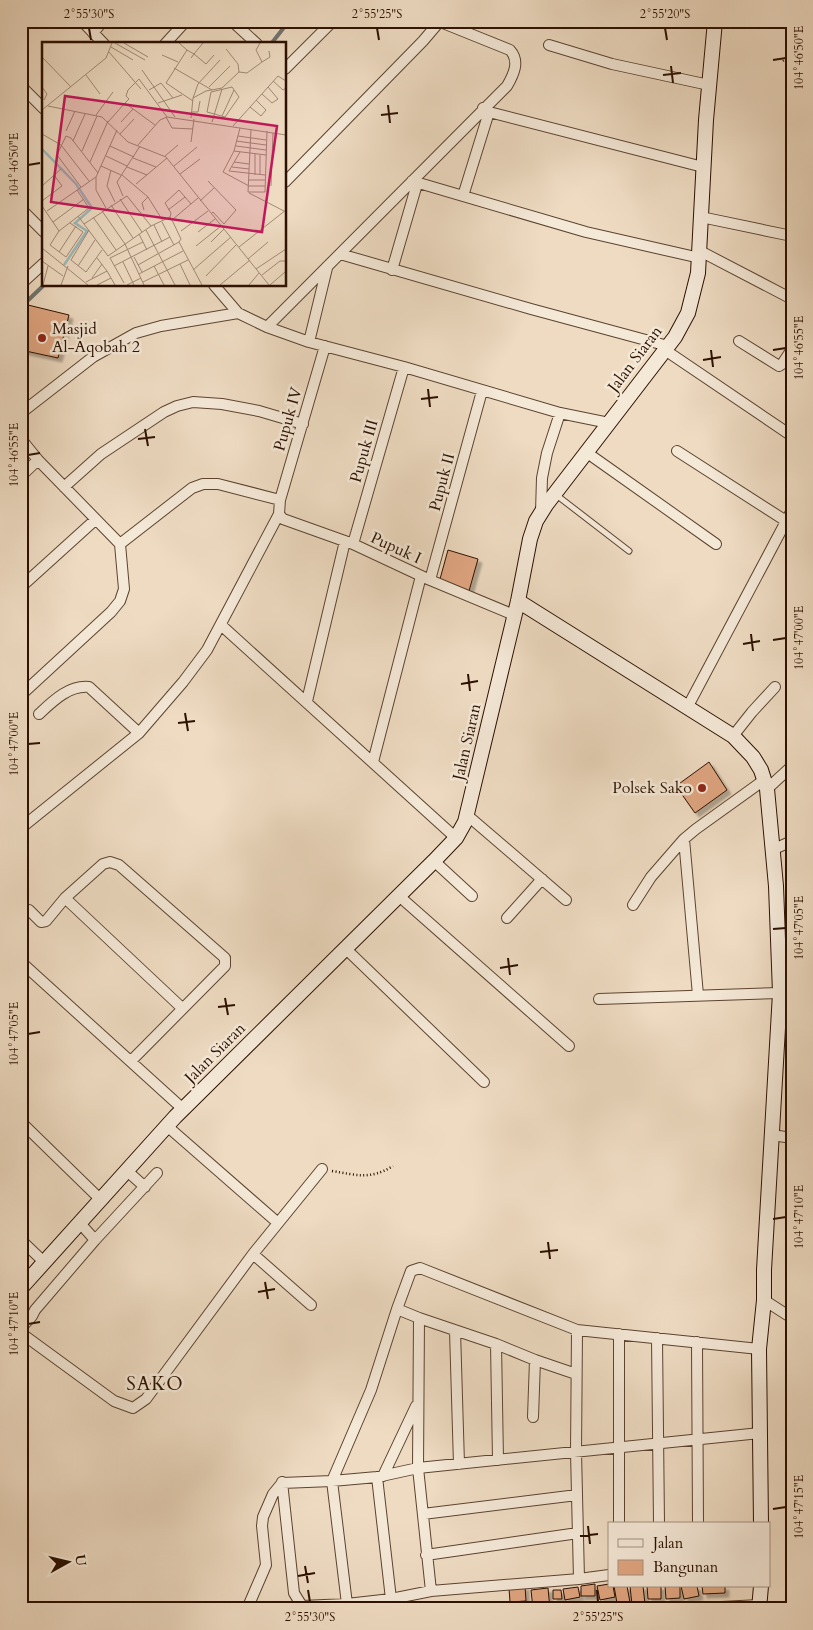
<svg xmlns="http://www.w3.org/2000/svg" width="813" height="1630" viewBox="0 0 813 1630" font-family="Cardo,serif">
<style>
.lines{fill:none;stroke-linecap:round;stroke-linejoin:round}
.stream{stroke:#6f7570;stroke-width:4}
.building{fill:#e0a681;stroke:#2c1000;filter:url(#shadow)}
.lane-casing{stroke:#5c4330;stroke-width:7}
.street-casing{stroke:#5c4330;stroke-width:12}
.secondary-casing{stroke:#2c1000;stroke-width:16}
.path{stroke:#2c1000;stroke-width:2.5;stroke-dasharray:1 2.5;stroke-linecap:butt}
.lane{stroke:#f4e8d7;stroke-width:5}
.street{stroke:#f4e8d7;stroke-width:10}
.secondary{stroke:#f4e8d7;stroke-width:14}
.ticks{fill:none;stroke:#2c1000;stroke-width:2}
.poi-dot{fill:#8f2418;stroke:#f4e8d7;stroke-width:2}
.labels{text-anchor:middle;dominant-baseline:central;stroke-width:5;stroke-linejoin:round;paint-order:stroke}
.poi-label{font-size:16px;fill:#2c1000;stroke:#f4e8d7;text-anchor:start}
.street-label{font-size:16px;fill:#2c1000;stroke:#f4e8d7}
.quarter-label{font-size:19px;letter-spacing:1px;fill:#2c1000;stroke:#f4e8d7}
.inset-river{fill:none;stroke:#9cb9bb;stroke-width:2.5}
.inset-road{fill:none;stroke:#a08a74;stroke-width:1}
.view{fill:#c2185b;fill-opacity:0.15;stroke:#c2185b;stroke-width:2.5}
.inset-edge{fill:none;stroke:#2c1000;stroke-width:2.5}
.neatline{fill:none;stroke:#2c1000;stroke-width:2}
.ticks-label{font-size:12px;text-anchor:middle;fill:#2c1000}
</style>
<defs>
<filter id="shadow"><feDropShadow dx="4" dy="4" stdDeviation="1" flood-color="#0004"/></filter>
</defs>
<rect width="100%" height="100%" fill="#eedbc2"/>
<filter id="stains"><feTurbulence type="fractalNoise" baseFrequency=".004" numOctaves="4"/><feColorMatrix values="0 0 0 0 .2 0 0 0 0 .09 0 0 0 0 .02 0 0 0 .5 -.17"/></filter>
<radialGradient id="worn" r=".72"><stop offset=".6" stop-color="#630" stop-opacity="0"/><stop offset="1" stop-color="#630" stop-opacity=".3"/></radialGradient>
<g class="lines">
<path class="stream" d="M271,44L289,21
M21,307L44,285"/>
</g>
<path class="building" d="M28,305L69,315L58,358L21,350V327Z
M448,550L478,559L469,591L440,579Z
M709,762L727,790L695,813L676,786Z
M595,1584V1596H581V1586Z
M609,1584V1586H613L615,1597L600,1600L597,1586Z
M525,1586L526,1601L510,1602L509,1588Z
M614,1586H627L631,1608L618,1609Z
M630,1586H643L645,1604L632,1605Z
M647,1586H661V1599H648Z
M665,1586H680V1598L666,1599Z
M681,1586H697L699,1596L684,1599Z
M702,1586H725V1593L703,1594Z
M578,1587L580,1597L565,1600L563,1589Z
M548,1588L550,1609H533L531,1590Z
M553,1590H561L562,1599H553Z"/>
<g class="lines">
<g class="lane-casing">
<path id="lane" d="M555,494L629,551"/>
</g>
<g class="street-casing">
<path id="street" d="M82,21L104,44
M232,21L257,44
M93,33L103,21
M165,44L186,21
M549,45L612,64L709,85
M285,69L333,21
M21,86L44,109
M483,108L489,112L703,167
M412,181L586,232L700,258
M285,182L423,41L440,21
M463,196L489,112
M21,209L44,232
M701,217L787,235
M700,251L792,299
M340,254L531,309L668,346
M392,270L417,184
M21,284L44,263
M214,285L238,313
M267,327L507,86C514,74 520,61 510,50L438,21
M739,341L779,366L782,364L792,349
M309,342L327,268
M325,346L280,500L279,514L283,519L353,544L430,580L514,615
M665,350L792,436
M21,413L93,357L136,333L161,326L238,313L267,327L309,342L404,367L560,413L609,423
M21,439L38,460L120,544L124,589L120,601L111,612L21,695
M677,451L786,521
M586,452L716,544
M21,476L38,460
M64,487L101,454L164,412L177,406L193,402L222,404L259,411L303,424
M541,512L542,478L547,453L560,413
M120,544L192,488L203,484H218L280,500
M353,544L404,367
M430,580L482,391
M21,587L95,520
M221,625L456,838
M307,701L345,541
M687,708L792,510
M39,714C53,701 69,685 89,687L139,733
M733,736L752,712L775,687
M373,762L421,576
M767,789L792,766
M467,815L566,900
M21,828L139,733L183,682L207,650L279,514
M772,850L792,841
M434,861L472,896
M399,896L569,1046
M65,898L182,1008
M633,905L651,877L684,839
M21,911L29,910L41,922L46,921L65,898L103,864L110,862L119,865L225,958V966L131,1061
M507,918L542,879
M346,949L484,1082
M21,962L183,1109
M780,975H792
M698,995L684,839L696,829L764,780
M599,999L780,993
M21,1122L100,1199
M167,1126L278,1223
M772,1135L792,1138
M126,1170L145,1187
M21,1240L44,1262
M95,1240L157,1173
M253,1254L311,1305
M764,1300L792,1318
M397,1309L419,1318
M21,1328L32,1316L35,1310L95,1240L79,1222
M577,1330L576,1452L579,1579
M455,1331L459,1464
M21,1333L114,1401L133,1408L146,1399L253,1254L322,1169
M619,1334V1524
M657,1338L659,1524
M697,1342L698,1524
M496,1344L498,1460
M533,1417L535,1360
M383,1476L416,1406
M377,1477L391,1599
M282,1482L294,1593L302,1606L347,1604L391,1599L431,1591L579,1579L609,1575
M423,1514L577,1495
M426,1555L578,1533
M431,1591L418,1468L419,1318L496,1344L535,1360L576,1374
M347,1604L332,1481L371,1390L397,1309L411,1271L420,1268L577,1330L759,1349
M247,1609L266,1565L262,1526L263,1517L273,1494L282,1483L332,1481L377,1477L418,1468L760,1433
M684,1609L759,1605"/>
</g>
<g class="secondary-casing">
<path id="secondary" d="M518,601L733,736L753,757L761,770L767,789L776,886L780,993L764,1270V1300L759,1349L761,1524
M21,1288L175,1117L434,861L456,838L465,822L518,601L530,539L536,521L546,505L675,337L688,313L698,273L706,120L715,21
M759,1609L761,1586"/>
</g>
<path class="path" d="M783,61L792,53
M332,1171C357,1175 370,1180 393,1166"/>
<use href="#lane" class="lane"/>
<use href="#street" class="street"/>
<use href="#secondary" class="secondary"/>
</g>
<path class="ticks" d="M89,28L91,40M377,28L379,40M665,28L667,40M773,60L786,58M671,66L673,83M663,75L681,73M388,105L390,123M381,115L398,113M28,165L40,163M711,350L713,367M773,350L786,348M703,360L721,357M428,389L430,407M421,399L438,397M145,429L148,446M138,439L155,437M28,455L40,453M751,634L753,651M773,640L786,638M743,644L760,641M468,674L470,691M461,684L478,681M185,713L188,731M178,723L195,721M28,744L40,743M773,929L786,928M508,958L510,975M500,968L518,965M225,998L228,1015M218,1007L235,1005M28,1034L40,1032M773,1219L786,1217M548,1242L550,1259M540,1252L558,1250M265,1282L268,1299M258,1292L275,1289M28,1324L40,1322M773,1509L786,1507M588,1526L590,1544M580,1536L598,1534M305,1566L308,1583M298,1576L315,1573M308,1590L310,1602M597,1590L598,1602"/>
<g class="poi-dot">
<circle cx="42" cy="338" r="5"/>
<circle cx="702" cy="788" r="5"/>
</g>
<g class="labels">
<g class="poi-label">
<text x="52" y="329">Masjid<tspan x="52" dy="18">Al-Aqobah 2</tspan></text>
<text x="692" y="788" text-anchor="end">Polsek Sako</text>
</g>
<g class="street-label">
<text transform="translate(635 359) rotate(-53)">Jalan Siaran</text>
<text transform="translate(288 419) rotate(-74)">Pupuk IV</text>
<text transform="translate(364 451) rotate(-74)">Pupuk III</text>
<text transform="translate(442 482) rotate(-75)">Pupuk II</text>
<text transform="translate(396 548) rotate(25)">Pupuk I</text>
<text transform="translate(467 742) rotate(-77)">Jalan Siaran</text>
<text transform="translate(215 1053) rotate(-45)">Jalan Siaran</text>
</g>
<g class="quarter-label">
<text x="155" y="1384">SAKO</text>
</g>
</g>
<g transform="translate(42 42)">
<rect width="244" height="244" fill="#eedbc2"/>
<path class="inset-river" d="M0,107L34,142L50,166L33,181L45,189L22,223"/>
<path class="inset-road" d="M73,1L103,18M82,1L106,15M137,1L145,8L124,41L151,59M218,1L214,8L220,20L228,15L227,9M69,5L91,18M184,7L196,22L197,30M145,8L152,12L161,1M67,10L99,47M120,13L136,20M0,15L29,45M149,16L152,12L164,22L172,13M132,26L170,48M100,28L133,75M44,33L58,52M231,39L241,48L244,46M0,45L5,52L2,58M167,45L188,24M190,45L197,55L183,75L165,70L169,50ZM107,48L119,41L131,56M220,52L230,61L236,57L226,45M151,56L156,42L178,18M83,61L87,57L84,54L86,48L97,37L125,75M116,61L140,53M6,64L60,75L86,100L124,115L227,243M208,65L219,74L224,68L214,58M0,68L64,16L70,1M150,70H156L158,59M54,73L71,50M180,74L192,48M124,75L130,86L151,87M149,76L151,56L164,49L180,46L197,30L205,31L220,20M66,80L83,61L113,83M79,80L91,67M170,80L180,47M191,84L236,34L244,39M198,86L192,109L181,130L207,144H223M24,89L33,69M0,92L19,103L47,139M78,92L92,77M196,94L224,98M31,99L43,72M194,99L224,103M149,100L152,77M96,103L118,78L125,75L244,93M68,104L92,115M194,104L224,108M40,109L55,74M192,109L224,113M198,110L187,129L223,133M218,113V133M64,114L85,124M123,114L136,103M91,116L114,125M48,120L66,79M192,120L207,122M59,124L79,133M132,124L155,105M85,125L105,133M190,125L207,127M69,128L65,144L73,160M138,132L158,117M80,133L106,155L121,179M213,133V112M207,138H223M166,139L194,168L182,182L171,170L169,172M94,142L125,116M0,144L19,127M229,144L231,91M39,145L15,113L24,94L29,96L56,131M206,150H223L225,89M206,150L209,87M207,151L242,169M81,154L75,140L98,104M78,157L100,190M0,159L20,144L12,133M158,159L172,146M69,163L91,196M0,164L17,189M64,166L54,148V135L75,88M102,168L100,161L106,155M126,168L143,155M5,169L54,135M60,169L83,202L102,243M36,174L66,214L109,184L128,175L130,178L156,156M51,175L74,208M128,175L129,171L123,161L137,148L149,162M130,178L139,197L137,200L160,243M11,180L42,157M120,180L132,203M28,181L41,190L24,215L8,203L17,189L47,166L35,148M42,182L85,154L109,184M112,183L120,200M47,188L29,218L44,230L60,208M104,188L133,243M139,189L166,169M156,190L173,177M97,192L105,208M169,200L182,187M154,204L179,184M197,205L244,168M0,206L46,243M17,210L34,184M92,215L100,230M55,216L65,229M68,216L101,200M68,216L82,241M206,217L226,200M0,219L21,234M81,220L92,243M138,222L148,243M96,223L137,200M36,224L53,198M72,224L128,195M112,224L122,243M214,227L244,207M151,228L189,195M97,232L141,209M220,233L238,219H244M164,234L194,203M50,236L60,222M44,240L65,229L73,243M101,240L146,218M1,243L6,224M19,243L26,224M55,243L69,236M85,243L99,236M178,243L208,218M207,243L217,231M228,243L243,230"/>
<path class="view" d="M23,54L235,84L220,190L9,160Z"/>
<rect width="244" height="244" class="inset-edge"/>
</g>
<rect width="813" height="1630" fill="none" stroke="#eedbc2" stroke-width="55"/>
<rect x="608" y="1522" width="162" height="65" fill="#f4e8d7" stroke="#a49281"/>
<rect x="618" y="1539" width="25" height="8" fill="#f4e8d7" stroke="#a49281"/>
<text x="653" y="1548" font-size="15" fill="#2c1000">Jalan</text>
<rect x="618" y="1560" width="25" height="15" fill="#e0a681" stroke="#a49281"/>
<text x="653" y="1572" font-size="15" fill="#2c1000">Bangunan</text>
<g transform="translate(68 1562) rotate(82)" stroke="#f4e8d7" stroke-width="4" paint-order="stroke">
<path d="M0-4L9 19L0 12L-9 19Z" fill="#2c1000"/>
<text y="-8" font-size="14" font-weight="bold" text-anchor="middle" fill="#2c1000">U</text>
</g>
<rect x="28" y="28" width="758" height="1574" class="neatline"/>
<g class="ticks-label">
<text x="89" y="18">2°55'30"S</text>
<text x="377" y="18">2°55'25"S</text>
<text x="665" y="18">2°55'20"S</text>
<text transform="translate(799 58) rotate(-90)" y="4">104°46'50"E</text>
<text transform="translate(14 165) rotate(-90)" y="4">104°46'50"E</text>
<text transform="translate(799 348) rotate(-90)" y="4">104°46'55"E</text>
<text transform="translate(14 455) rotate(-90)" y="4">104°46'55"E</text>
<text transform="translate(799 638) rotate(-90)" y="4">104°47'00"E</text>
<text transform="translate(14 744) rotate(-90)" y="4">104°47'00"E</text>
<text transform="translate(799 928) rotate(-90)" y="4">104°47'05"E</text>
<text transform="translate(14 1034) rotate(-90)" y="4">104°47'05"E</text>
<text transform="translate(799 1217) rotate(-90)" y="4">104°47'10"E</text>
<text transform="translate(14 1324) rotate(-90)" y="4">104°47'10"E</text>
<text transform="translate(799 1507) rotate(-90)" y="4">104°47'15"E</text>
<text x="310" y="1621">2°55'30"S</text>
<text x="598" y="1621">2°55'25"S</text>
</g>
<rect width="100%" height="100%" filter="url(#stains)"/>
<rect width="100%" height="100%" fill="url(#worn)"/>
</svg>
